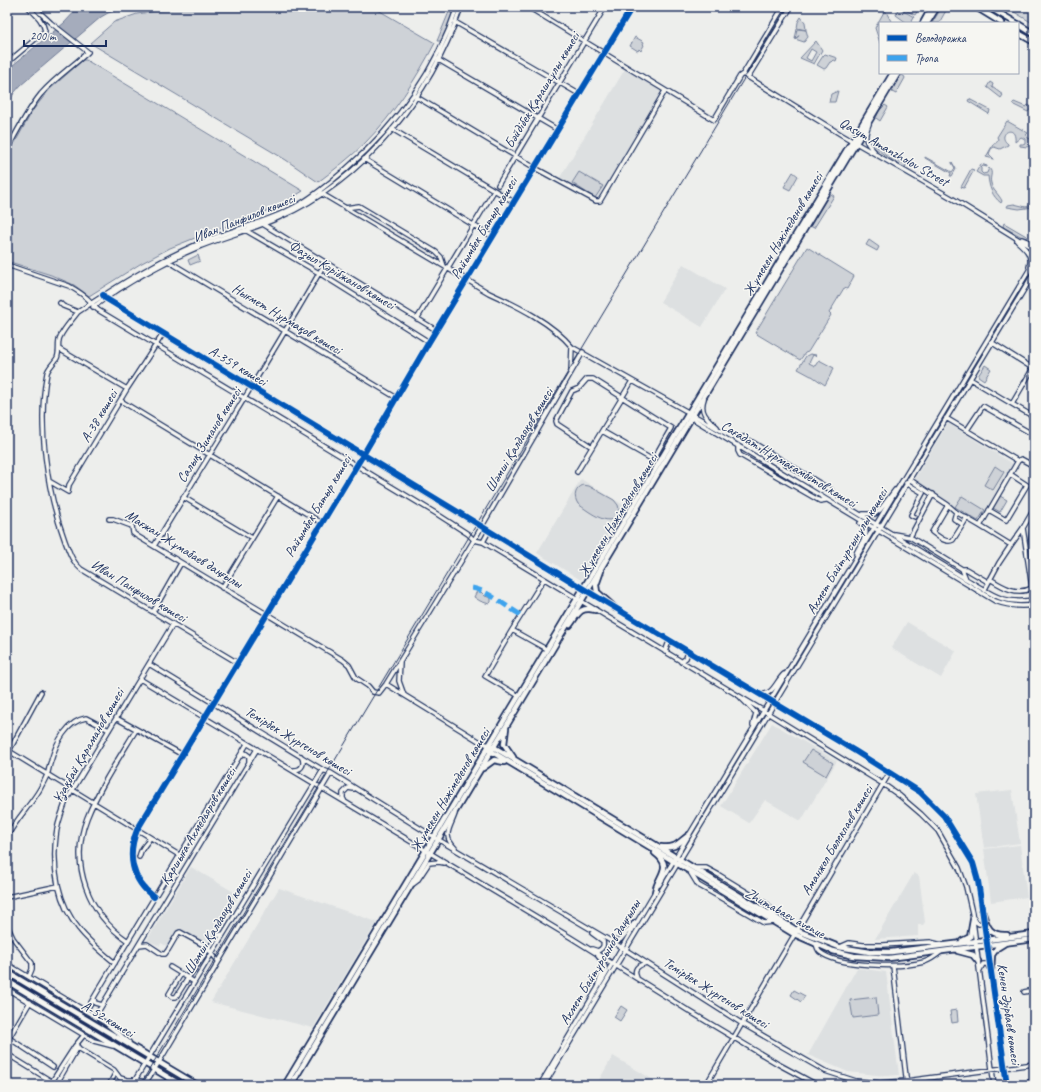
<svg xmlns="http://www.w3.org/2000/svg" width="1041" height="1092" viewBox="0 0 1041 1092" font-family="Caveat,sans-serif">
<style>
.built{fill:#dde0e1}
.green{fill:#ced2d7;stroke:#74809a;fill-rule:evenodd}
.water{fill:#a5acbc;stroke:#6e7a96}
.lines{fill:none;stroke-linecap:round;stroke-linejoin:round}
.minor-casing{stroke:#1b2f5e;stroke-width:6}
.major-casing{stroke:#1b2f5e;stroke-width:8}
.minor{stroke:#f6f6f2;stroke-width:3.5}
.major{stroke:#f6f6f2;stroke-width:4.5}
.tram{stroke:#1b2f5e;stroke-width:1}
.quiet{stroke:#3da3ed;stroke-width:5;stroke-dasharray:10 5;stroke-linecap:butt}
.cycleway-casing{stroke:#f6f6f2;stroke-width:8}
.cycleway{stroke:#0057b8;stroke-width:6}
.labels{text-anchor:middle;dominant-baseline:central;stroke-width:3;stroke-linejoin:round;paint-order:stroke}
.street-label{font-size:14px;fill:#1b2f5e;stroke:#f6f6f2}
</style>
<rect width="100%" height="100%" fill="#edeeec"/>
<filter id="ink" filterUnits="userSpaceOnUse"><feTurbulence type="fractalNoise" baseFrequency=".025" numOctaves="2"/><feDisplacementMap in="SourceGraphic" scale="8" xChannelSelector="R" yChannelSelector="G"/><feConvolveMatrix kernelMatrix="1 2 1 2 8 2 1 2 1" color-interpolation-filters="sRGB"/></filter>
<g filter="url(#ink)">
<path class="built" d="M625,69L662,92L597,200L559,179Z
M683,264L725,289L702,327L660,302Z
M948,423L1013,464L978,522L914,480Z
M581,479L625,506L581,580L537,553Z
M907,622L956,651L941,678L891,648Z
M772,723L837,761L801,821L765,800L749,823L721,806Z
M1012,790L1020,843L984,848L976,794Z
M1020,845L1027,897L991,902L984,849Z
M191,867L239,895L209,946L179,928L168,947L161,943L160,946L147,940Z
M914,873L919,876L925,922L923,925H918V936L875,939Z
M279,888L377,922L313,1028L211,1002Z
M857,968L886,972L899,1075L886,1076L848,1072L808,1055Z
M613,1056L662,1085H596Z"/>
<path class="green" d="M183,7H373L435,43C416,79 394,114 365,143C351,157 334,170 318,182L286,160L90,43L114,22L137,14Z
M899,7H920L915,15Z
M942,7H948L939,23H932Z
M1006,7H1034V24Z
M898,8L914,17L910,23H907L896,15Z
M885,10L892,23H880V43L875,28Z
M449,12L453,14L441,41H437Z
M801,17L805,22L806,30L797,28L798,22Z
M797,29L806,30L808,37L804,42L795,39L800,35L795,39Z
M635,37L644,42L643,44L644,45L641,51L639,49L638,51L630,46Z
M816,41L822,50L814,64L800,58ZM811,49L816,52L811,61L806,58Z
M825,54L837,58L836,61L833,60L831,62H830L826,68L824,69L817,65L823,56Z
M83,60H86L303,191L285,202L256,216L210,232L170,248L140,264L89,296L74,285L51,275L7,261V157L33,110L50,89Z
M901,75L904,76L905,78L896,94L892,92L895,84Z
M990,82L993,84L992,87L1003,95L1001,98L987,87Z
M838,91L835,102H829L831,94Z
M969,99L990,110L989,114L968,101Z
M1014,102L1026,107L1028,105L1032,107L1028,112L1012,104Z
M885,105L888,107L880,121L876,118L879,111Z
M1007,121L1028,133L1026,135C1028,140 1031,138 1034,139V143L1027,147L1020,146V144H1023L1025,143V139L1021,137L1015,142C1017,122 995,134 1008,144V145L1000,149L994,147L991,149L989,154L994,159L986,157L994,143H996L998,139L997,137Z
M871,143L907,165L905,167L901,166L873,147L870,145Z
M925,157L952,172L955,168L952,163V162L956,169L952,176H950L951,173L925,158Z
M981,164L987,166V167L983,166L981,168V172L983,174L987,173L989,168C994,173 989,177 991,183C992,190 999,194 1002,201L1001,203C992,196 989,187 988,176H983L976,172Z
M971,169L974,170L964,188L961,187Z
M579,172L603,186L595,198L572,183Z
M793,172L798,176L790,190L784,187Z
M829,194H831L834,196L814,228L810,226Z
M1014,204L1026,207L1034,204V207L1019,209L1007,207L1008,205Z
M1004,223L1028,237L1024,238L1005,228L1003,226Z
M869,240L879,247L877,251L866,245Z
M807,247L854,276L847,289L844,288L829,313L831,315L808,352L805,353L800,360L755,333Z
M198,255L200,261L190,265L188,260Z
M810,354L816,355L815,356L813,355L809,363L815,366L819,360L834,368L825,385L812,376H811L798,369L806,356Z
M985,365L991,369L984,380L978,376Z
M995,466L1004,472L993,490L984,485Z
M583,485L589,486L614,500L618,505L619,509C615,533 588,511 578,504C573,496 575,489 583,485Z
M962,496L985,510L978,521L955,507Z
M1000,496L1007,500L1000,512L993,508Z
M478,589L485,596L491,598V602L489,604L480,601L474,597Z
M811,750L833,763L826,776L803,762Z
M794,990L805,996L801,1002L791,995Z
M876,997L878,1015L853,1018L850,1000Z
M621,1006L627,1010L620,1021L614,1017Z
M957,1010L958,1022L952,1023L950,1011Z"/>
<path class="water" d="M79,7H130L108,13L101,17L21,85L14,93L7,105V70L64,23Z"/>
<g class="lines">
<g class="minor-casing">
<path id="minor" d="M528,7L714,120L740,76L743,74L783,7
M455,22L579,94
M437,59L558,130
M7,63L45,31C43,20 35,14 28,7
M743,74L842,135L950,197L1034,249
M748,77L791,7
M415,96L535,168L596,201H600L665,91
M869,124C864,137 864,141 874,151
M392,129L514,202
M7,150C17,131 27,111 41,94C55,78 73,66 88,52L51,23L34,7
M364,159L493,237
M498,185L605,7
M319,192L489,293C518,306 552,323 572,347L736,439L966,579C992,594 1002,605 1034,600
M345,208L359,206L436,252L441,257L444,266
M261,223L436,330
M245,230L319,273L429,342
M1022,239L1034,244
M1017,241C1026,249 1033,255 1029,267
M167,259L168,261L397,398
M7,265L69,286C76,290 83,294 89,300C92,303 94,307 98,310L437,514L468,534L474,540L583,352
M103,295L105,298L163,334L608,604
M60,303L63,306L78,312C119,285 160,259 207,240C238,228 271,221 300,204C317,194 331,182 346,169C397,125 436,71 457,7
M93,307C127,282 163,262 201,246C227,236 253,229 278,218C365,180 431,95 461,7
M78,312C72,320 64,328 60,337C57,343 60,351 57,358C54,363 48,368 47,373C37,423 47,493 65,541C69,551 72,562 81,569L238,663
M417,319L494,191
M991,342L1034,369
M59,349L127,389
M571,372L572,347
M970,379L1012,404L1033,368
M704,399C699,413 708,419 717,427
M121,401L322,523
M1012,404L1034,417
M690,417L995,601C1008,606 1020,607 1034,605
M946,418L1018,461L1021,459L1034,466
M967,430L983,406L1034,435
M736,439L744,437L826,487L831,490L835,499
M738,445V451L740,455L820,501L826,500
M592,447L557,424L556,421L572,391L579,388L587,379H593L671,428L653,460L602,431
M1018,461L980,526L1011,545L1023,528L1034,509
M577,472L632,381
M909,479L948,505L932,532C938,536 946,544 953,540L967,518
M49,481L68,492L69,485L127,389L163,334
M906,483L923,493L911,515L915,517
M183,497L252,538
M948,505L956,512L980,526
M989,510L1006,520L1027,485L1010,474
M956,512L954,519L962,524
M863,514H875L880,510L895,490
M1034,514L1031,539L1034,553
M109,519H113L129,525L132,526L133,533L137,536L343,660L349,665L356,678L368,686L373,692L379,693L386,684L474,540L483,542
M489,531L483,542L764,711L883,784L900,796L921,814L938,831L959,868L966,887L972,913L994,1085
M894,534L910,537L962,569L966,579
M910,537L933,494
M154,546C211,452 270,359 325,263
M856,554C859,544 874,531 860,523
M962,569H966L988,582
M544,579L512,630L546,649
M990,579C1003,587 1017,596 1032,588L1023,528
M222,588L278,496
M985,589L999,563L1011,545
M614,607L855,751L920,792L944,816L973,863L978,881L983,913
M153,612L181,563
M512,630L485,676L519,696
M665,652L668,644L672,642
M400,662L399,681L404,695
M681,662L686,658L688,652
M149,664L323,770L331,773L434,837L626,950L741,1023L825,1071L856,1081L880,1083L906,1081L1034,1064
M140,679L570,937L689,1011L778,1064L817,1085
M386,684L474,738L482,743L490,745
M41,692L9,751L179,855
M760,694C773,696 776,681 784,674
M741,698L756,713L753,725
M116,718L183,755
M241,756L245,753L249,756V762
M294,770C303,770 305,763 301,756
M345,802L343,798V793L348,788L354,789
M7,837C16,819 30,806 40,789C42,785 45,780 47,775C49,771 49,765 51,761C56,743 67,721 86,718L109,730
M455,848C442,835 450,829 455,814
M139,857C142,845 145,847 150,838
M694,868H706L719,875L768,905L777,919
M690,872L698,885L714,894L764,923L774,922
M413,884L417,881L429,863L439,862L444,863
M659,885L1034,262
M7,897L58,886
M154,897C131,880 127,855 137,830L363,455L429,342L632,7
M974,918L976,922L979,924L982,923L983,919
M984,921L990,964
M7,925L13,938L32,963V969L30,974L29,976
M592,933L603,941C604,946 603,948 598,951L592,949
M610,940L618,941L621,939L635,922
M128,941C88,914 69,864 87,818C99,788 119,758 136,730
M816,944C817,947 818,951 820,952C838,967 901,968 924,962C931,960 936,956 942,951
M139,945L147,944L162,954H165L168,950L178,933L180,932L209,948L188,978L194,982
M840,947L849,943L863,945H883L930,942L942,945
M598,956L603,962L605,967L598,984
M218,961L209,950V948L218,935L223,934
M115,963C102,952 89,942 79,929C58,904 52,868 56,836C57,824 62,812 66,801L173,624
M7,964L104,1022L129,1042
M893,966L907,1085
M170,967L188,978L176,997H172L169,994L181,974
M980,970L983,964H987L989,968
M991,970L1007,1085
M637,978C633,969 637,966 646,963
M7,989L94,1041L113,1046
M1024,992L1034,990
M94,999L95,1003L102,1005
M86,1011L99,989L247,744
M95,1017L257,749
M84,1035L75,1046L114,1070L120,1078L127,1080H135L146,1082
M7,1037L9,1038L30,1002
M7,1043L9,1038L53,1067
M7,1054L51,1081L53,1080L75,1046
M58,1085L57,1083L78,1047
M109,1085L115,1074
M132,1085L323,770
M144,1085L159,1062L331,773
M156,1085L165,1083L174,1085
M540,1085L656,890
M544,1085L1034,273
M706,1085L890,772
M1006,1085L1034,1082"/>
</g>
<g class="major-casing">
<path id="major" d="M976,7L1002,23
M989,7L1016,23
M923,23L932,7
M927,23L937,7
M1018,24L1034,34
M1018,33L1034,42
M601,571L596,585L597,592L615,608
M570,625C578,614 580,606 595,610
M506,728L504,744L513,757
M492,746L796,930L839,947L870,952H891L1034,934
M489,750L794,934L833,951L854,956L889,958L1034,939
M483,768L494,760L504,762
M661,847C676,849 678,843 689,835
M655,892C658,875 674,867 655,853
M982,910C987,926 988,936 1007,935
M962,941L970,937L973,920
M958,951L973,955L978,961
M991,971L992,955L997,948L1005,943
M7,972L197,1085
M7,981L181,1085
M285,1085L893,73
M291,1085L898,73"/>
</g>
<use href="#minor" class="minor"/>
<use href="#major" class="major"/>
<path class="tram" d="M140,1085L787,7"/>
<path class="quiet" d="M472,588C489,591 506,607 521,615"/>
<g class="cycleway-casing">
<path id="cycleway" d="M103,295L105,298L481,526L587,591L855,751L920,792L944,816L973,863L978,881L981,901L1007,1085
M154,897C131,880 127,855 137,830L363,455L429,342L632,7"/>
</g>
<use href="#cycleway" class="cycleway"/>
</g>
</g>
<g class="labels">
<g class="street-label">
<text transform="translate(542 90) rotate(-59)">Бәйдібек Қарашаұлы көшесі</text>
<text transform="translate(894 152) rotate(30)">Qasym Amanzholov Street</text>
<text transform="translate(244 218) rotate(-22)">Иван Панфилов көшесі</text>
<text transform="translate(484 228) rotate(-59)">Райымбек Батыр көшесі</text>
<text transform="translate(783 234) rotate(-59)">Жұмекен Нәжімеденов көшесі</text>
<text transform="translate(342 275) rotate(31)">Фазыл Кәрібжанов көшесі</text>
<text transform="translate(287 319) rotate(31)">Нығмет Нұрмақов көшесі</text>
<text transform="translate(238 366) rotate(31)">А-359 көшесі</text>
<text transform="translate(99 416) rotate(-59)">А-38 көшесі</text>
<text transform="translate(209 435) rotate(-58)">Салық Зиманов көшесі</text>
<text transform="translate(519 440) rotate(-59)">Шәмші Қалдаяқов көшесі</text>
<text transform="translate(789 464) rotate(31)">Сағадат Нұрмағамбетов көшесі</text>
<text transform="translate(318 506) rotate(-59)">Райымбек Батыр көшесі</text>
<text transform="translate(618 515) rotate(-59)">Жұмекен Нәжімеденов көшесі</text>
<text transform="translate(184 549) rotate(32)">Мағжан Жұмабаев даңғылы</text>
<text transform="translate(847 551) rotate(-59)">Ахмет Байтұрсынұлы көшесі</text>
<text transform="translate(139 591) rotate(31)">Иван Панфилов көшесі</text>
<text transform="translate(298 741) rotate(31)">Темірбек Жүргенов көшесі</text>
<text transform="translate(88 746) rotate(-60)">Ұзақбай Қараманов көшесі</text>
<text transform="translate(450 790) rotate(-59)">Жұмекен Нәжімеденов көшесі</text>
<text transform="translate(198 826) rotate(-59)">Қаршыға Ахмедьяров көшесі</text>
<text transform="translate(837 840) rotate(-59)">Аманжол Бөлекпаев көшесі</text>
<text transform="translate(785 913) rotate(29)">Zhumabaev avenue</text>
<text transform="translate(218 922) rotate(-59)">Шәмші Қалдаяқов көшесі</text>
<text transform="translate(600 962) rotate(-59)">Ахмет Байтұрсынов даңғылы</text>
<text transform="translate(716 993) rotate(32)">Темірбек Жүргенов көшесі</text>
<text transform="translate(1009 1014) rotate(82)">Кенен Әзірбаев көшесі</text>
<text transform="translate(108 1019) rotate(31)">А-52 көшесі</text>
</g>
</g>
<rect width="1041" height="1092" fill="none" stroke="#f6f6f2" stroke-width="24"/>
<rect x="12" y="12" width="1017" height="1068" fill="none" stroke="#1b2f5e" stroke-width="1.5" filter="url(#ink)"/>
<rect x="879" y="22" width="140" height="52" fill="#f6f6f2" stroke="#9ea6b7"/>
<rect x="887" y="35" width="20" height="6" fill="#0057b8" stroke="#9ea6b7"/>
<text x="915" y="42" font-size="12" fill="#1b2f5e">Велодорожка</text>
<rect x="887" y="55" width="20" height="6" fill="#3da3ed" stroke="#9ea6b7"/>
<text x="915" y="62" font-size="12" fill="#1b2f5e">Тропа</text>
<path d="M24 40v6h82v-6" fill="none" stroke="#1b2f5e" stroke-width="2"/>
<text x="30" y="40" font-size="12" fill="#1b2f5e" stroke="#f6f6f2" stroke-width="3" paint-order="stroke">200 m</text>
</svg>
